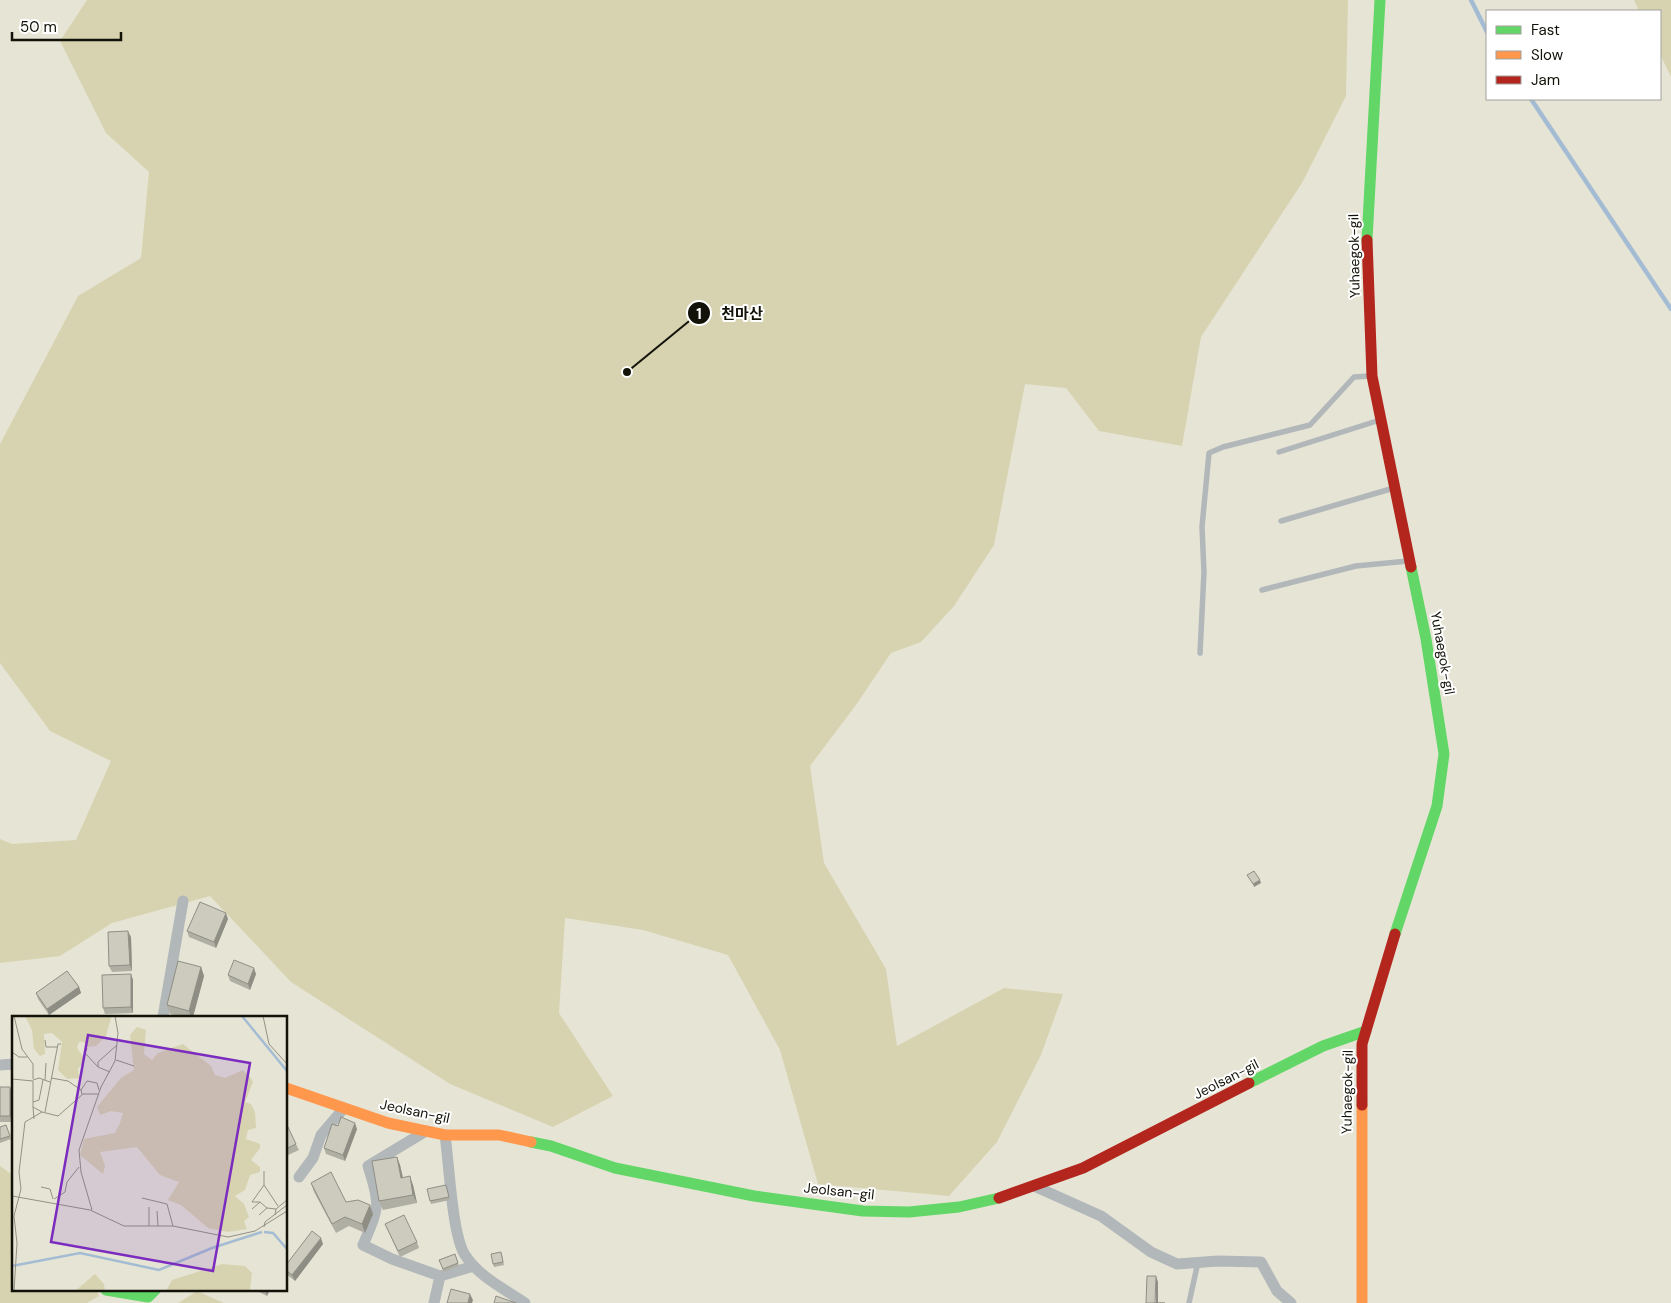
<svg xmlns="http://www.w3.org/2000/svg" width="1671" height="1303" viewBox="0 0 1671 1303" font-family="'DM Sans','Noto Sans KR',sans-serif">
<style>
.green{fill:#d7d3b1}
.lines{fill:none;stroke-linecap:round;stroke-linejoin:round}
.stream{stroke:#a4bcd3;stroke-width:4.5}
.lane{stroke:#b2b7ba;stroke-width:5.5}
.street{stroke:#b2b7ba;stroke-width:11}
.fast{stroke:#63d668;stroke-width:11}
.slow{stroke:#ff974d;stroke-width:11}
.jam{stroke:#b3261e;stroke-width:11}
.wall{fill:#afafa3}
.shaded-wall{fill:#8f8e85}
.building{fill:#cccbbe;stroke:#8f8e85}
.labels{text-anchor:middle;dominant-baseline:central;stroke-width:4;stroke-linejoin:round;paint-order:stroke}
.street-label{font-size:14px;fill:#131208;stroke:#fff}
.inset-river{fill:none;stroke:#a4bcd3;stroke-width:2.5}
.inset-road{fill:none;stroke:#929183;stroke-width:1}
.view{fill:#7b2cbf;fill-opacity:0.15;stroke:#7b2cbf;stroke-width:2.5}
.inset-edge{fill:none;stroke:#131208;stroke-width:2.5}
.leader{fill:none;stroke:#131208;stroke-width:2}
.callout-dot{fill:#131208;stroke:#fff;stroke-width:2}
.mark-label{font-size:15px;text-anchor:middle;font-weight:bold;fill:#fff}
.callout-label{font-size:15px;text-anchor:middle;font-weight:bold;fill:#131208;stroke:#fff;stroke-width:4;stroke-linejoin:round;paint-order:stroke}
</style>
<rect width="100%" height="100%" fill="#e6e5d5"/>
<path class="green" d="M87,0H1348L1346,96L1302,183L1201,337L1182,446L1099,431L1066,388L1025,384L994,545L954,606L921,642L891,653L856,705L810,766L824,863L886,969L897,1046L1004,988L1063,994L1041,1055L997,1142L949,1196L818,1184L780,1050L728,955L643,930L565,918L559,1013L613,1096L553,1127L450,1084L291,982L210,896L112,923L60,956L0,963V839L12,844L76,840L111,761L50,731L0,663V444L78,296L141,258L149,172L106,133L60,41Z
M1634,0H1671V77L1660,54V11H1639Z
M0,1166L14,1176V1289H97L99,1296L87,1303H0Z
M197,1291L224,1303H178Z"/>
<g class="lines">
<path class="stream" d="M1471,0L1487,32
M1531,99L1671,309"/>
<path class="lane" d="M1279,452L1380,420
M1281,521L1394,488
M1262,590L1356,566L1408,561
M1200,653L1204,572L1202,527L1209,453L1223,447L1310,425L1354,377L1370,376
M1189,1303L1198,1262"/>
<path class="street" d="M163,1017L183,901
M0,1065L14,1064
M426,1131L368,1166C381,1206 379,1207 363,1245L392,1259L440,1276
M445,1135C449,1162 452,1235 465,1255C479,1277 505,1289 525,1303
M299,1177L313,1158L321,1135L344,1108
M1034,1186L1101,1216L1151,1252L1177,1264L1218,1261L1261,1262L1277,1291L1291,1303
M434,1303L440,1276L474,1266"/>
<path class="fast" d="M1367,240L1380,0
M1395,934L1437,806L1444,754L1426,639L1411,567
M1249,1083L1323,1046L1366,1031
M531,1142L551,1146L615,1168L754,1196L863,1211L909,1212L959,1207L999,1198
M106,1290L148,1297L156,1289"/>
<path class="slow" d="M286,1088L388,1123L445,1135H499L531,1142
M1362,1105V1303"/>
<path class="jam" d="M1367,240L1372,376L1411,567
M1362,1105V1044L1395,934
M999,1198L1083,1168L1249,1083"/>
</g>
<path class="wall" d="M228,919L216,948L189,937L187,931Z
M131,937L132,971L112,972L109,966Z
M201,967L204,976L193,1017H182L170,1014L167,1005Z
M131,974L133,980V1013L105,1014L103,1008Z
M256,974L250,990L230,981L228,975Z
M79,987L81,993L49,1015L38,999L36,993Z
M0,1087L12,1093L13,1122H0Z
M6,1125L11,1139L0,1143V1127Z
M286,1125L296,1144L299,1150L286,1156Z
M338,1126L357,1129L345,1161L326,1154L324,1148Z
M397,1157L400,1165L403,1178L413,1185L417,1203L383,1210L379,1201Z
M311,1183L346,1202L373,1214L365,1233L349,1226L336,1233L314,1192Z
M447,1188L450,1200L431,1204L430,1201Z
M385,1224L417,1242L419,1248L400,1257Z
M323,1244L295,1281L286,1274V1265Z
M455,1254L459,1266L444,1272L439,1260Z
M502,1255L504,1265L494,1267L493,1264Z
M253,1289H270L267,1296Z"/>
<path class="shaded-wall" d="M1260,880L1261,883L1254,887L1253,884Z
M226,913L228,919L216,948L214,942Z
M128,931L131,937L132,971L130,965Z
M201,967L204,976L193,1017H191L189,1011Z
M254,968L256,974L250,990L248,984Z
M131,974L133,980V1013L131,1007Z
M79,987L81,993L49,1015L47,1009Z
M10,1087L12,1093L13,1122L10,1116Z
M355,1123L357,1129L345,1161L343,1155Z
M397,1157L400,1165L405,1187L401,1178Z
M410,1176L413,1185L417,1203L413,1195Z
M370,1205L373,1214L365,1233L362,1224Z
M321,1238L323,1244L295,1281L292,1275Z
M1156,1276L1158,1282V1303H1156Z
M265,1289H270L267,1296L265,1290Z
M470,1294L473,1300L472,1303H468Z"/>
<path class="building" d="M1254,871L1260,880L1253,884L1247,875Z
M200,902L226,913L214,942L187,931Z
M128,931L130,965L109,966L108,932Z
M234,960L254,968L248,984L228,975Z
M178,961L201,967L189,1011L167,1005Z
M67,971L79,987L47,1009L36,993Z
M131,974V1007L103,1008L102,975Z
M0,1087H10V1116H0Z
M341,1117L355,1123L343,1155L324,1148L332,1124L338,1126Z
M6,1125L10,1136L0,1139V1127Z
M286,1125H287L296,1144L286,1149Z
M397,1157L401,1178L410,1176L413,1195L379,1201L372,1161Z
M331,1172L346,1202L358,1200L370,1205L362,1224L345,1217L332,1224L311,1183Z
M446,1185L449,1197L430,1201L427,1189Z
M404,1215L417,1242L398,1251L385,1224Z
M312,1231L321,1238L292,1275L286,1270V1265Z
M501,1252L503,1262L493,1264L491,1254Z
M455,1254L458,1263L443,1269L439,1260Z
M1147,1276H1156L1155,1303H1165H1146Z
M451,1289L470,1294L468,1303H447Z
M496,1296L516,1303H494Z"/>
<g class="labels">
<g class="street-label">
<text transform="translate(1354 256) rotate(-91)">Yuhaegok-gil</text>
<text transform="translate(1443 653) rotate(80)">Yuhaegok-gil</text>
<text transform="translate(1226 1079) rotate(-27)">Jeolsan-gil</text>
<text transform="translate(1347 1092) rotate(-89)">Yuhaegok-gil</text>
<text transform="translate(415 1111) rotate(12)">Jeolsan-gil</text>
<text transform="translate(839 1191) rotate(6)">Jeolsan-gil</text>
</g>
</g>
<g transform="translate(12 1016)">
<rect width="275" height="275" fill="#e6e5d5"/>
<path d="M13,0H97L99,2L94,20L84,30L74,31L72,26H67L65,32L73,43L66,53L67,62L55,63L46,54L50,26L40,17L32,18L33,38L28,40L22,33L20,14ZM125,11L134,14L132,38L140,44L146,37L171,28L199,50L203,59L213,62L231,54L238,61L241,66L233,86L239,88L243,96L244,112L236,114L234,123L248,128V132L239,144L248,151V156L238,159L233,174L223,180L232,188L237,201L232,205L235,213L216,216L196,212L169,189L156,184L167,166L148,159L125,131L88,136L93,150L91,158L68,139L72,123L103,117L108,107L111,97L99,95L88,99L85,91L109,62L122,54L118,19ZM210,248L233,250L240,257L238,275H154L160,264ZM83,258L92,268L93,275H63Z" fill="#d7d3b1"/>
<path class="inset-river" d="M230,0L275,55M252,216L261,217L275,233M0,250L68,237L147,254L200,232L250,216"/>
<path class="inset-road" d="M2,0L10,33L21,48V63M251,0L257,28L275,48M33,24L34,31H46M75,32L73,37L86,51M0,36L7,41H15M104,44L122,50M98,56L86,51V46L105,29M39,62L56,65L69,74L70,78M0,63L21,65V91M21,64L27,62L38,66M33,64L34,47M69,74L75,65L85,67L87,74M21,86L27,84L31,64M33,96L46,28H49M22,103L21,91L30,96M252,155V169L266,190M29,171L38,173L41,183M0,180L78,194L112,210H161L216,221L243,215L275,195M130,182L155,188L161,210M42,183L53,176L55,166L67,151M248,186H240L252,169M137,191V210M240,193L248,186L255,192M80,194L69,156L67,134L89,71L103,45L106,17L103,0M145,195L146,210M247,199L255,192L264,193M263,199L264,193L275,184M252,211L253,206L275,189M2,275L5,227L2,200L9,173L7,156L13,106L30,96L46,100L71,78H87"/>
<path class="view" d="M76,19L238,47L201,255L39,226Z"/>
<rect width="275" height="275" class="inset-edge"/>
</g>
<path class="leader" d="M627 372L699 313"/>
<g class="callout-dot">
<circle cx="627" cy="372" r="5"/>
<circle cx="699" cy="313" r="12"/>
</g>
<g class="mark-label">
<text x="699" y="319">1</text>
</g>
<g class="callout-label">
<text x="742" y="319">천마산</text>
</g>
<rect x="1486" y="10" width="175" height="90" fill="#ffffff" stroke="#a1a09c"/>
<rect x="1496" y="26" width="25" height="8" fill="#63d668" stroke="#a1a09c"/>
<text x="1531" y="35" font-size="15" fill="#131208">Fast</text>
<rect x="1496" y="51" width="25" height="8" fill="#ff974d" stroke="#a1a09c"/>
<text x="1531" y="60" font-size="15" fill="#131208">Slow</text>
<rect x="1496" y="76" width="25" height="8" fill="#b3261e" stroke="#a1a09c"/>
<text x="1531" y="85" font-size="15" fill="#131208">Jam</text>
<path d="M12 32v8h109v-8" fill="none" stroke="#131208" stroke-width="2.5"/>
<text x="20" y="32" font-size="15" fill="#131208" stroke="#ffffff" stroke-width="4" paint-order="stroke">50 m</text>
</svg>
